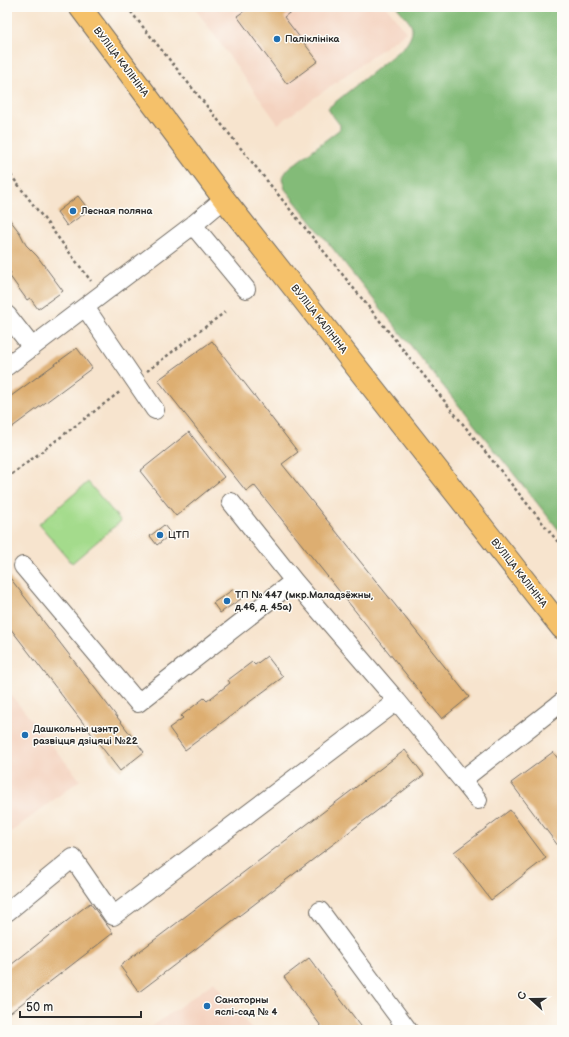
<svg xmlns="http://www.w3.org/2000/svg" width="569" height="1037" viewBox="0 0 569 1037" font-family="'Balsamiq Sans',sans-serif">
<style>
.built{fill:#f4d3c0}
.green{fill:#a4db8c;stroke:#68835c}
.forest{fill:#83bb78;stroke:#577352}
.building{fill:#ddae71}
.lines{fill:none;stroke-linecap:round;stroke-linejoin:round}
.minor-casing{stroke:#726c64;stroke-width:20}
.major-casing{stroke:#726c64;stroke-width:24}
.path{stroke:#726c64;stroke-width:2.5;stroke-dasharray:3 3;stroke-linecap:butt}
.minor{stroke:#fff;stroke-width:18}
.major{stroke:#f5c16b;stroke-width:22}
.poi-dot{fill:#1f6fb2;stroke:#fdfcf7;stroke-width:1.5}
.labels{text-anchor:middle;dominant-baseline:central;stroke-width:3;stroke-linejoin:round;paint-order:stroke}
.poi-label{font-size:10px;font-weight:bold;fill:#2b2b2b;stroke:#fdfcf7;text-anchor:start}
.street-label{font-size:10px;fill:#2b2b2b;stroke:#fdfcf7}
</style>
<rect width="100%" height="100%" fill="#fdfcf7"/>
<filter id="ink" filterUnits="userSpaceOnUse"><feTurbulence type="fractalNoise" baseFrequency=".025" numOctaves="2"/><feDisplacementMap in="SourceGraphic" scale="8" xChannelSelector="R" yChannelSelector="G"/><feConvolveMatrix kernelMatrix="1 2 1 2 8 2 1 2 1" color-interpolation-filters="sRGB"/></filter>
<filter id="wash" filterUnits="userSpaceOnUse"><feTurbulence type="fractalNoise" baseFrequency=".012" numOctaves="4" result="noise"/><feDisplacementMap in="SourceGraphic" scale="16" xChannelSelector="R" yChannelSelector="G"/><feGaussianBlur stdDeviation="0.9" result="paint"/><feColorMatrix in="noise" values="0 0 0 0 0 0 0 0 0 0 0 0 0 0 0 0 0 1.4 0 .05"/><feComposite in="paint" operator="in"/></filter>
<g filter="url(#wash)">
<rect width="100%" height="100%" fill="#f7e4ce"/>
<path class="built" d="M194,7H387L406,32L278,124Z
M7,690L80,780L7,835Z
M214,982L252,1030H147Z"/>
<path class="green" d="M88,482L121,521L72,563L39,524Z"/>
<path class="forest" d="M397,7H562V534L285,189L282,178L288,169L340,129V125L330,112L328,108L406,45C419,26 409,23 397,7Z"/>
<g id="blocks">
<path class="building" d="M250,7H297L284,17L318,61L287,84L237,16Z
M78,196L89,210L67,226L57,212Z
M7,216L20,233L26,245L37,256L63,291L38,309L30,298L27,300L9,275L11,273L7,268Z
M212,341L298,452L282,464L469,697L442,719L254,485L246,491L158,380Z
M77,348L92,368L7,431V399Z
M189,432L224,477L176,516L140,471Z
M164,525L171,534L157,545L150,536Z
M7,574L144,752L120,771L7,624Z
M234,589L241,599L220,613L213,603Z
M267,656L283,677L185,750L169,728L183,718L181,716L204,698L207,701L230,683L228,680L252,662L255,665Z
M405,750L424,775L139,992L120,966Z
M553,752L562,764V851L511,783Z
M510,810L546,858L491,900L454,852Z
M90,903L113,933L7,1015V968Z
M309,958L364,1030H324L284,977Z"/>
</g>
</g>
<g filter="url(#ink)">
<use href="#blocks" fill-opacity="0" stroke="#726c64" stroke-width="1"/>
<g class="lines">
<g class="minor-casing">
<path id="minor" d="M193,225L246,289
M85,307L155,410
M7,315L32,347
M7,366L193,225L224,199
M231,502L294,581
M23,566L138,703L294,581L397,701
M462,780L478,800
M320,911L408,1030
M7,912L73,858L113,916L397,701L462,780L562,702"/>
</g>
<g class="major-casing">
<path id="major" d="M80,7L224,199L562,628"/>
</g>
<path class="path" d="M127,7L562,547
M7,170L91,281
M147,371L225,312
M7,478L121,391"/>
<use href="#minor" class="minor"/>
<use href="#major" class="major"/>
</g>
</g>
<g class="poi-dot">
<circle cx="277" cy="39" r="4"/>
<circle cx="73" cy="211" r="4"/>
<circle cx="160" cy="535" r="4"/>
<circle cx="227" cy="601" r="4"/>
<circle cx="25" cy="735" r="4"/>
<circle cx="207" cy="1006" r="4"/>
</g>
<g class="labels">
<g class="poi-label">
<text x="285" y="39">Паліклініка</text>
<text x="81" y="211">Лесная поляна</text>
<text x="168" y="535">ЦТП</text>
<text x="235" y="595">ТП № 447 (мкр.Маладзёжны,<tspan x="235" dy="12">д.46, д. 45а)</tspan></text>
<text x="33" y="729">Дашкольны цэнтр<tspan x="33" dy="12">развіцця дзіцяці №22</tspan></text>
<text x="215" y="1000">Санаторны<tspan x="215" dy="12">яслі-сад № 4</tspan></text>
</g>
<g class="street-label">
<text transform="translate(121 62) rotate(53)">ВУЛІЦА КАЛІНІНА</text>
<text transform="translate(319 319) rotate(52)">ВУЛІЦА КАЛІНІНА</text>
<text transform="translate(519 573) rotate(52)">ВУЛІЦА КАЛІНІНА</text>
</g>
</g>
<rect width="569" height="1037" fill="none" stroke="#fdfcf7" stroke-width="24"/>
<g transform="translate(531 999) rotate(291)" stroke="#fdfcf7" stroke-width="3" paint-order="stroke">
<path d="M0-3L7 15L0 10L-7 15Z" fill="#2b2b2b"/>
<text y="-6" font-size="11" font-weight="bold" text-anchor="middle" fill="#2b2b2b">С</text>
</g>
<path d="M20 1011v6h121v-6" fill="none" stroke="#2b2b2b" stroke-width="2"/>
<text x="26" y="1011" font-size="12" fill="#2b2b2b" stroke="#fdfcf7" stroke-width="3" paint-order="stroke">50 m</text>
</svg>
